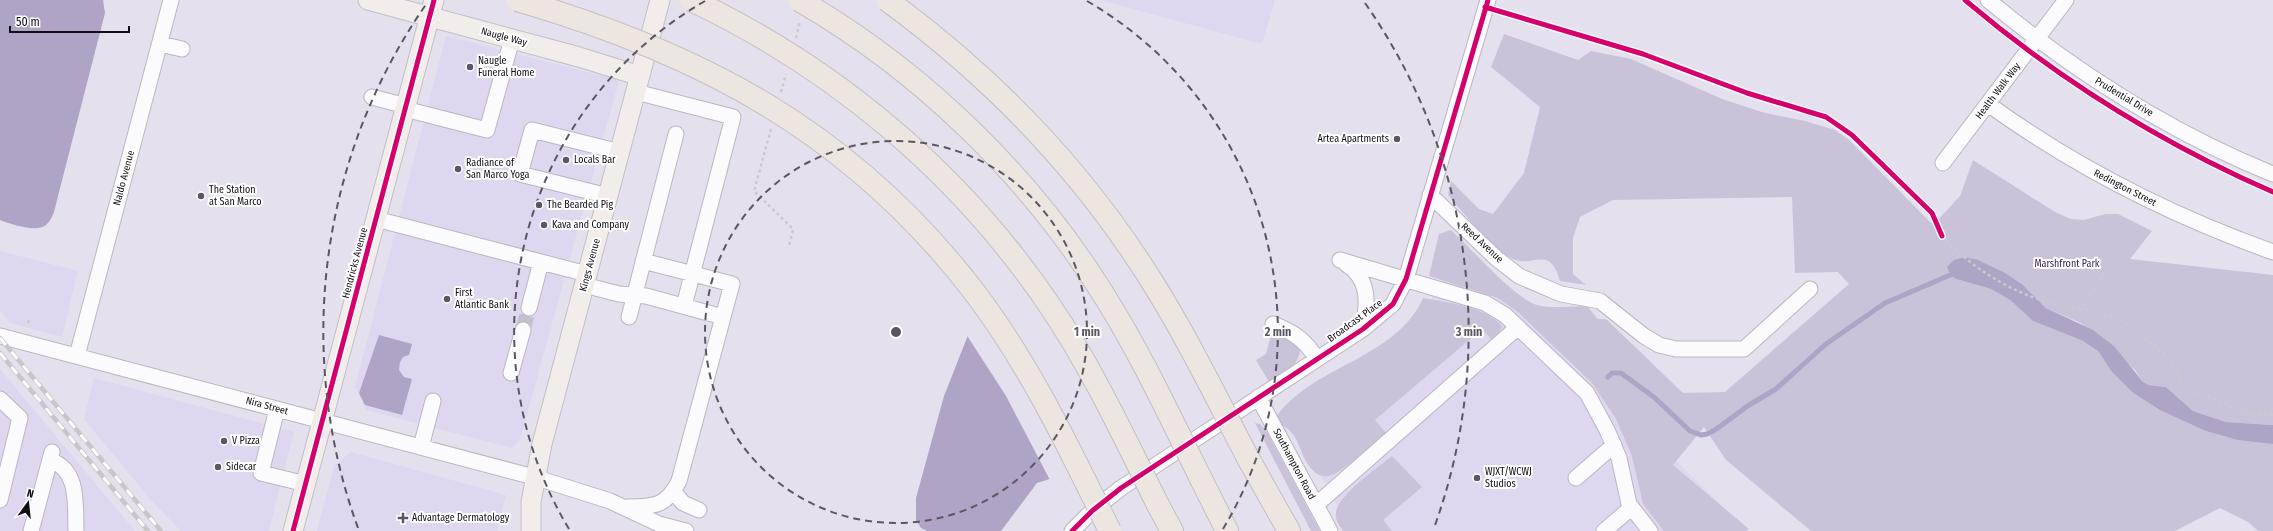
<svg xmlns="http://www.w3.org/2000/svg" width="2273" height="531" viewBox="0 0 2273 531" font-family="'Fira Sans Condensed',sans-serif">
<style>
.built{fill:#ded7ef}
.green{fill:#cac2d9}
.water{fill:#afa4c5}
.pier{fill:#e5e0ee}
.lines{fill:none;stroke-linecap:round;stroke-linejoin:round}
.stream{stroke:#afa4c5;stroke-width:5}
.minor-tunnel{stroke:#c5c0ce;stroke-width:15;stroke-dasharray:15 8;stroke-linecap:butt}
.minor-casing{stroke:#bab6c1;stroke-width:17}
.major-casing{stroke:#c1bfc6;stroke-width:21}
.highway-casing{stroke:#c1bfc6;stroke-width:24}
.path{stroke:#cbc9ce;stroke-width:2.5;stroke-dasharray:3 3;stroke-linecap:butt}
.minor{stroke:#fbfafc;stroke-width:15}
.major{stroke:#f2edeb;stroke-width:19}
.highway{stroke:#ece5e0;stroke-width:22}
.rail-casing{stroke:#c8c6cb;stroke-width:4.5}
.rail{stroke:#fff;stroke-width:3;stroke-dasharray:9;stroke-linecap:butt}
.highway-bridge-casing{stroke:#c1bfc6;stroke-width:24;stroke-linecap:butt}
.highway-bridge{stroke:#ece5e0;stroke-width:22}
.cycleway-casing{stroke:#fff;stroke-width:8}
.cycleway{stroke:#d6006c;stroke-width:5}
.ring{fill:none;stroke:#5b5762;stroke-width:2;stroke-dasharray:7 5}
.poi-dot{fill:#5b5762;stroke:#fff;stroke-width:1.5}
.labels{text-anchor:middle;dominant-baseline:central;stroke-width:4;stroke-linejoin:round;paint-order:stroke}
.street-label{font-size:10px;fill:#100d16;stroke:#fff}
.poi-label{font-size:10px;fill:#100d16;stroke:#fff;text-anchor:start}
.park-label{font-size:10px;fill:#351f54;stroke:#fff}
.centre{fill:#5b5762;stroke:#fff;stroke-width:2}
.ring-label{font-size:12px;text-anchor:middle;font-weight:bold;fill:#5b5762;stroke:#fff;stroke-width:4;stroke-linejoin:round;paint-order:stroke}
</style>
<rect width="100%" height="100%" fill="#e5e0ee"/>
<path class="built" d="M1100,0H1275L1262,44Z
M446,36L619,80L520,440L512,448L366,410L355,387Z
M1462,249L1747,531H1352L1306,451L1418,322Z
M0,251L78,271L62,337L10,323L0,310Z
M0,369L135,531H0Z
M94,378L294,432L269,531H181L151,500L84,419Z
M351,452L506,495L497,531H317L334,466Z"/>
<path class="green" d="M1504,34L1578,60L1591,51L1631,59L1722,99L1765,113L1805,121L1835,130L1849,140L1930,222L1935,223L1960,196L1973,160L2055,212L2071,219L2084,220L2105,214H2118L2152,231L2130,259L2273,275V425L2226,422L2193,411L2166,387L2147,385L2143,382L2135,370L2081,323L2046,308L2023,285L1956,279L1991,289L2010,300L2033,321L2083,341L2099,352L2111,371L2132,392L2273,444V531H2258L2248,522L2220,508L2175,531H1811L1726,460L1704,427L1673,465L1749,529L1746,531H1664L1643,504L1632,456L1615,417L1592,383L1518,312L1498,298L1429,276L1439,234L1451,230C1471,248 1514,298 1537,305C1552,309 1572,306 1587,306L1598,319H1606L1683,393L1725,392L1849,284L1838,272L1795,273L1792,197L1613,200L1580,217L1573,238V274L1586,285L1560,281C1549,242 1532,271 1509,257C1487,244 1465,214 1448,195L1451,181L1479,209L1493,214L1524,173L1540,107L1491,67Z
M1423,298C1446,302 1487,307 1502,326L1499,334L1492,340L1482,329L1375,420L1386,433C1375,442 1342,473 1329,476C1319,478 1312,471 1307,463C1300,452 1299,439 1289,430C1285,426 1279,425 1274,420C1310,365 1396,360 1423,298Z
M1272,330H1276L1300,347C1301,366 1283,373 1269,382L1256,360L1266,354Z
M1255,423L1260,424L1267,432L1320,531H1311Z
M1392,456L1422,487L1383,520L1392,531H1343C1341,527 1336,522 1336,517C1332,498 1378,468 1392,456Z"/>
<path class="water" d="M0,0H103L105,13L57,200C55,209 53,219 46,225C37,233 10,224 0,220Z
M1965,257L1978,260L2005,273L2023,285L2046,308L2093,330L2114,346L2143,382L2148,385L2166,387L2193,411L2226,422L2273,425V444L2238,440L2206,431L2160,410L2132,392L2111,371L2099,352L2083,341L2033,321L2010,300L1991,289L1956,279L1950,274L1947,267L1954,260Z
M972,325L1056,477L1037,483L1001,531H927L921,528L916,520V498L944,396Z
M379,335L412,344L409,355L403,357L400,362L399,370L404,377L412,379L402,415L365,405L359,393Z"/>
<path class="pier" d="M978,321L989,322L1069,463L1065,472L1057,478L1050,480L1006,396L966,334L970,324Z"/>
<g class="lines">
<path class="stream" d="M1608,377L1612,373H1621L1655,398L1690,431L1701,435L1707,434L1715,430L1749,405L1776,389L1826,344L1885,303L1955,273"/>
<path class="minor-tunnel" d="M523,330L529,308"/>
<g class="minor-casing">
<path id="minor" d="M1988,0C2074,71 2169,132 2273,174
M160,44L182,49
M636,92L733,117L684,306
M372,97L406,106
M1988,104C2075,167 2172,216 2273,252
M405,109L487,130L512,39
M1943,163L2066,0
M1430,195L1496,258L1519,276L1561,294L1600,301L1644,336L1659,345L1676,349H1744L1810,289
M608,196L520,174L532,130L620,152
M376,219L587,274
M1340,260L1485,303L1505,315L1587,393L1607,430L1619,458L1629,504L1650,531
M643,261L732,284L723,317
M1346,264C1370,279 1368,303 1363,329
M584,285L619,294L646,296L723,317L679,481C667,506 654,507 628,507
M529,308L541,262
M629,317L676,134
M1273,324C1294,332 1306,341 1317,359
M0,336L534,477L610,501L659,524L686,531
M77,356L171,0
M511,373L523,330
M1258,397L1330,531
M0,399L20,418L0,500
M277,409L261,473L306,484
M421,447L433,401
M50,460C80,470 75,506 76,531
M1576,478L1614,445
M674,492L683,503L699,510
M1316,505L1518,327
M31,531L52,452
M1072,531L1092,511L1121,488L1363,329L1393,304L1406,279L1488,0
M1604,531L1631,508"/>
</g>
<g class="major-casing">
<path id="major" d="M368,0L579,57L640,76
M293,531L434,0
M531,531V502L542,444L660,0"/>
</g>
<g class="highway-casing">
<path id="highway" d="M1248,458L1289,531
M1202,481L1227,531
M1158,505L1172,531"/>
</g>
<path class="path" d="M796,38L800,21
M781,92L786,74
M771,129L754,191L793,229L789,246
M1942,236C1978,275 2029,303 2081,309
M2104,273L2081,309L2121,319L2169,358L2184,387L2252,415H2273
M28,323L29,320"/>
<use href="#minor" class="minor"/>
<use href="#major" class="major"/>
<use href="#highway" class="highway"/>
<g class="rail-casing">
<path id="rail" d="M0,338L161,531
M0,353L148,531"/>
</g>
<use href="#rail" class="rail"/>
<g class="highway-bridge-casing">
<path id="highway-bridge" d="M517,0C703,54 851,133 972,289C1029,363 1069,448 1110,531
M691,0C835,68 960,173 1050,306C1092,368 1124,437 1158,505
M799,0C922,71 1031,177 1105,297C1142,356 1171,419 1202,481
M887,0C992,77 1082,170 1151,280C1187,337 1217,399 1248,458"/>
</g>
<use href="#highway-bridge" class="highway-bridge"/>
<g class="cycleway-casing">
<path id="cycleway" d="M1965,0C2058,79 2161,143 2273,192
M1485,7L1643,54L1747,93L1826,117L1852,135L1932,213L1942,236
M293,531L434,0
M1072,531L1092,511L1121,488L1363,329L1393,304L1406,279L1488,0"/>
</g>
<use href="#cycleway" class="cycleway"/>
</g>
<g class="ring">
<circle cx="896" cy="332" r="191"/>
<path d="M569 529A382 382 0 0 1 705 1M1087 1A382 382 0 0 1 1223 529"/>
<path d="M358 528A573 573 0 0 1 427 3M1365 3A573 573 0 0 1 1434 528"/>
</g>
<g class="poi-dot">
<circle cx="470" cy="67" r="4"/>
<circle cx="1397" cy="139" r="4"/>
<circle cx="566" cy="160" r="4"/>
<circle cx="458" cy="169" r="4"/>
<circle cx="201" cy="196" r="4"/>
<circle cx="539" cy="205" r="4"/>
<circle cx="544" cy="225" r="4"/>
<circle cx="447" cy="299" r="4"/>
<circle cx="224" cy="441" r="4"/>
<circle cx="218" cy="467" r="4"/>
<circle cx="1477" cy="478" r="4"/>
<path d="M401 512h4v4h4v4h-4v4h-4v-4h-4v-4h4z"/>
</g>
<g class="labels">
<g class="street-label">
<text transform="translate(504 37) rotate(15)">Naugle Way</text>
<text transform="translate(1998 91) rotate(-53)">Health Walk Way</text>
<text transform="translate(2124 97) rotate(31)">Prudential Drive</text>
<text transform="translate(124 178) rotate(-75)">Naldo Avenue</text>
<text transform="translate(2125 188) rotate(27)">Redington Street</text>
<text transform="translate(1482 243) rotate(43)">Reed Avenue</text>
<text transform="translate(355 263) rotate(-75)">Hendricks Avenue</text>
<text transform="translate(590 265) rotate(-75)">Kings Avenue</text>
<text transform="translate(1355 321) rotate(-36)">Broadcast Place</text>
<text transform="translate(267 406) rotate(15)">Nira Street</text>
<text transform="translate(1294 464) rotate(62)">Southampton Road</text>
</g>
<g class="poi-label">
<text x="478" y="61">Naugle<tspan x="478" dy="12">Funeral Home</tspan></text>
<text x="1389" y="139" text-anchor="end">Artea Apartments</text>
<text x="574" y="160">Locals Bar</text>
<text x="466" y="163">Radiance of<tspan x="466" dy="12">San Marco Yoga</tspan></text>
<text x="209" y="190">The Station<tspan x="209" dy="12">at San Marco</tspan></text>
<text x="547" y="205">The Bearded Pig</text>
<text x="552" y="225">Kava and Company</text>
<text x="455" y="293">First<tspan x="455" dy="12">Atlantic Bank</tspan></text>
<text x="232" y="441">V Pizza</text>
<text x="226" y="467">Sidecar</text>
<text x="1485" y="472">WJXT/WCWJ<tspan x="1485" dy="12">Studios</tspan></text>
<text x="412" y="518">Advantage Dermatology</text>
</g>
<g class="park-label">
<text x="2067" y="264">Marshfront Park</text>
</g>
</g>
<circle cx="896" cy="332" r="6" class="centre"/>
<g class="ring-label">
<text x="1087" y="336">1 min</text>
<text x="1278" y="336">2 min</text>
<text x="1469" y="336">3 min</text>
</g>
<g transform="translate(28 503) rotate(15)" stroke="#ffffff" stroke-width="3" paint-order="stroke">
<path d="M0-3L7 15L0 10L-7 15Z" fill="#100d16"/>
<text y="-6" font-size="11" font-weight="bold" text-anchor="middle" fill="#100d16">N</text>
</g>
<path d="M10 26v6h119v-6" fill="none" stroke="#100d16" stroke-width="2"/>
<text x="16" y="26" font-size="12" fill="#100d16" stroke="#ffffff" stroke-width="3" paint-order="stroke">50 m</text>
</svg>
